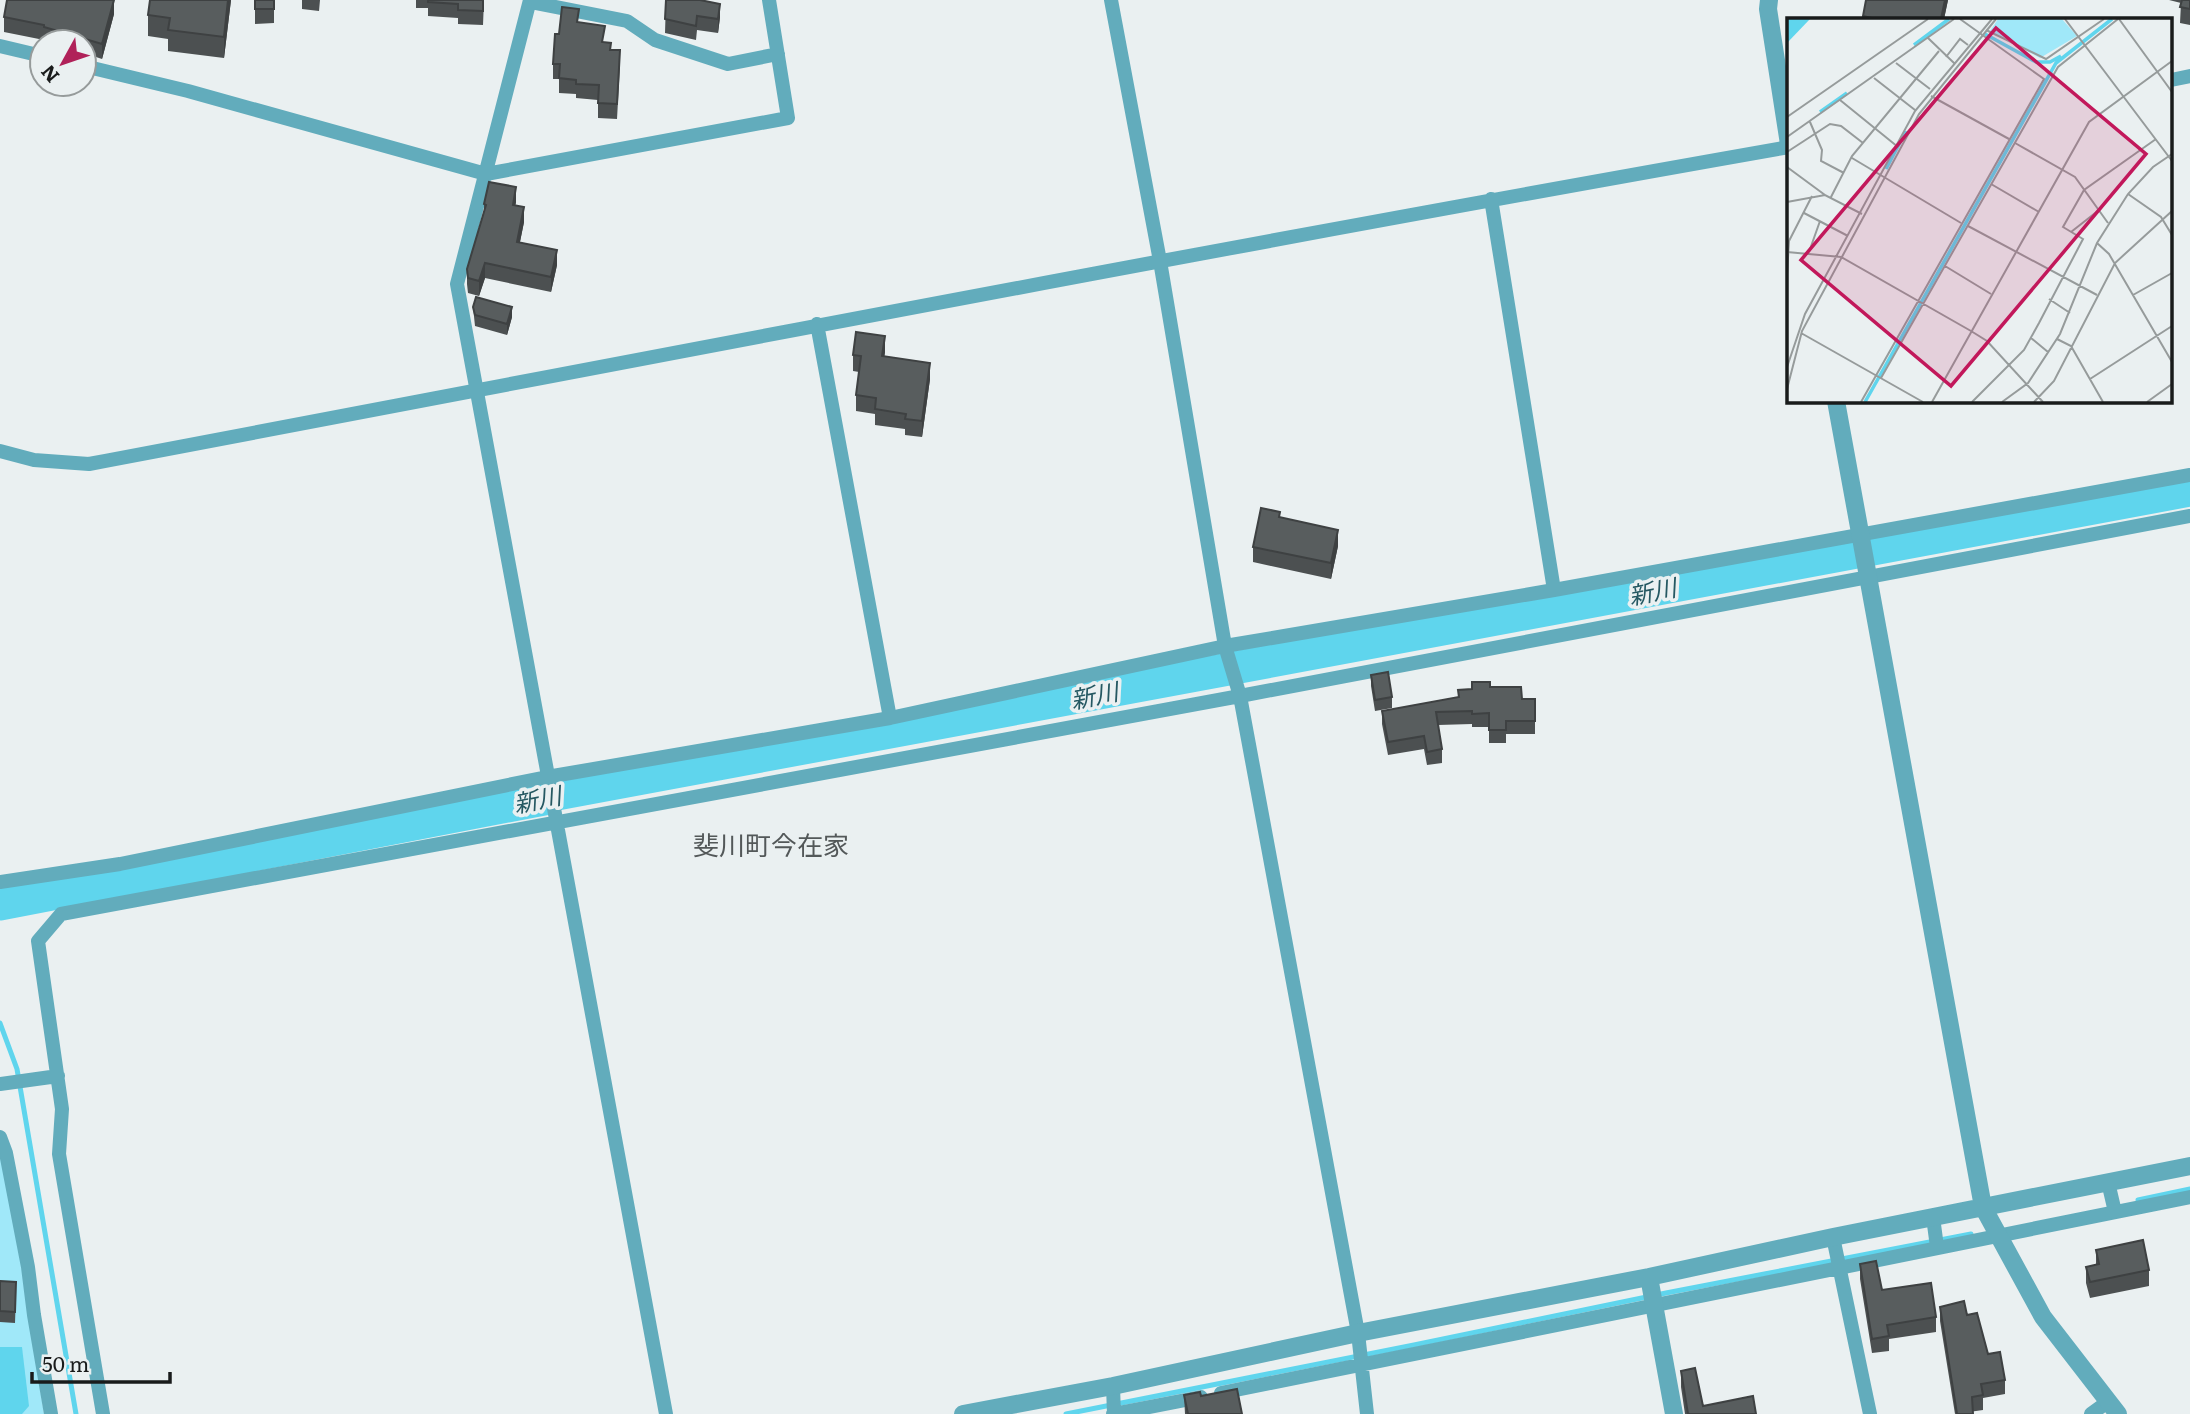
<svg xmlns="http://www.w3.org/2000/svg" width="2190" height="1414" viewBox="0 0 2190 1414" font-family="Literata,'Noto Sans JP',serif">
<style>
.green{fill:#a0e8f9}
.water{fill:#5fd5ed}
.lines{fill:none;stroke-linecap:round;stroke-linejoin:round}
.stream{stroke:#5fd5ed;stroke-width:5}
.river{stroke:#5fd5ed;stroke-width:33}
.minor{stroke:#62acbc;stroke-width:14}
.tertiary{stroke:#62acbc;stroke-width:18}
.wall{fill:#4c5051}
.shaded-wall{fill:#3e4142}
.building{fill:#585d5e;stroke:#3e4142;stroke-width:2}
.labels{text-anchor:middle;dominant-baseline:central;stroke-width:7;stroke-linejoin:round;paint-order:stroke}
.water-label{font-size:24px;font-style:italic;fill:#255862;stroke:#eaf0f1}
.quarter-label{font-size:26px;fill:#535859;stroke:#eaf0f1}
.inset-river{fill:none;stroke:#5fd5ed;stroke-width:3.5}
.inset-road{fill:none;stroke:#969b9b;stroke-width:2}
.view{fill:#c2185b;fill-opacity:0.15;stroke:#c2185b;stroke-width:3.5}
.inset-edge{fill:none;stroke:#191b1b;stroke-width:3.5}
</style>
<rect width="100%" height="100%" fill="#eaf0f1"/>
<path class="green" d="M0,1152L21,1263L44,1414H0Z"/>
<path class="water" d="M0,1347H22L29,1406L22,1414H0Z"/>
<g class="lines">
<path class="stream" d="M0,1023L17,1069L76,1414
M2138,1200L2190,1189
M1066,1414L1414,1345L1666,1293L1971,1234"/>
<path class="river" d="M0,904L544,799L546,796L2190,490"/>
<path class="minor" d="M530,0L457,284L666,1414
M1111,0L1160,261L1225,646L1240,696L1358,1333L1367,1414
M530,2L627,21L655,40L728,64L778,54
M0,46L42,56
M84,66L188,91L486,174L788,118L769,0
M2171,80L2190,76
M1491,199L1554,590
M817,324L890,718
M0,451L34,460L89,464C655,357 1221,247 1789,147
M0,882L120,864L547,777L890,718L1225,646L1554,590L2190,475
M0,1084L58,1076
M0,1137L6,1153L28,1267L34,1315L51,1414
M2108,1182L2115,1212
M1933,1217L1937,1247
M1833,1237L1870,1414
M1113,1386L1114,1414
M1221,1393L2190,1197
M103,1414L59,1154L62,1109L38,941L61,914L1240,696L2190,516
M1113,1414L1201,1397
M2091,1414L2109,1401"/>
<path class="tertiary" d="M1769,0L1768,9L1789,144
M1836,401L1983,1207L2043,1317L2118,1414
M1649,1277L1674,1414
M963,1414L1113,1386L1358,1333L1649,1277L1833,1237L2190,1166"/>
</g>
<path class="wall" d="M231,0L224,58L168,51V39L148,36V15Z
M255,0H274V23L255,24Z
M302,0H320L319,11L302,9Z
M416,0H484L483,25L458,24V18L428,16V8H416Z
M666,0H702L720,17L718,33L697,30L696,40L665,33Z
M1948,0L1944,19H1863V16Z
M2169,0H2190V25L2180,23L2181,3Z
M114,14L102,59L84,53V42H44V40L4,32V17Z
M579,22L604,42L611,50L620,65L617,119L598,118V100L576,98V94L559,93V79H553V64L559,34Z
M516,202L515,205L524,222L520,242L557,265L551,292L485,278L479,296L468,293L467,284V269L484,212V204Z
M473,307L512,317L507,335L475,326Z
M885,352L884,357L930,379L922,437L905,435V429L875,425V414L856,411V395L859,372L853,371V355Z
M1280,518L1338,546L1331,579L1253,562V547Z
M1371,675L1392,697V708L1375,711L1371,686Z
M1490,687L1522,699H1535V734H1506V743H1489V727H1472V724L1438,725L1442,749V763L1427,765L1424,749L1388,755L1382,724V711L1458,697L1472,689Z
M2096,1250L2149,1270V1286L2090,1298L2086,1283V1267L2096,1265Z
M1860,1264L1882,1290L1936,1317V1332L1889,1339V1351L1872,1353L1860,1279Z
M0,1281L16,1293L15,1323L0,1322Z
M1940,1307L1967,1315L1988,1354L2005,1380V1394L1983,1398V1410L1955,1414L1940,1321Z
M1681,1371L1703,1406L1756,1414H1685L1681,1387Z
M1184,1395L1201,1396L1242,1414H1185Z"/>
<path class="shaded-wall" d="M114,0V14L102,59V44Z
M228,0H231L224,58V37Z
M1945,0H1948L1944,19H1941Z
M720,4V17L718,33V19Z
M516,187V202L513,220V205Z
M524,207V222L517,256V242Z
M557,250V265L551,292V277Z
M485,263V278L479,296V281Z
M512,307V317L507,335V324Z
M885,336V352L882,372V356Z
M930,363V379L922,437V421Z
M1338,530V546L1331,579V563Z"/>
<path class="building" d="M7,0H114L102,44L44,27V25L4,17Z
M150,0H228L224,37L168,30L170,18L148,15Z
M255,0H274V9H255Z
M428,0H483V11L458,10V4L428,2Z
M666,0H700L720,4L718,19L697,16L696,26L665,19Z
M1866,0H1945L1941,19H1876L1863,16Z
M2182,0H2190V9L2180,7Z
M562,7L579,9L577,22L605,26L602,42L611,43L610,50H620L617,104L598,103L599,85L576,84V80L559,78L560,64H553L555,34H559Z
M489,182L516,187L513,205L524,207L517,242L557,250L551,277L485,263L479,281L468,278L467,269L486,205L484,204Z
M476,297L512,307L507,324L475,315L473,307Z
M856,332L885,336L882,356L930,363L922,421L905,419L906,414L875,409L876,398L856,395L861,356L853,355Z
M1261,508L1280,512L1279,517L1338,530L1331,563L1253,547Z
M1388,672L1392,697L1375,700L1371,675Z
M1472,682H1490V687H1521L1522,699H1535V721H1506V730H1489V713L1472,714V711L1436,712L1442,749L1427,752L1424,736L1388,742L1382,711L1459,697L1458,690L1472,689Z
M2143,1240L2149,1270L2090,1282L2086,1267L2099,1264L2096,1250Z
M1876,1261L1882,1290L1931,1283L1936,1317L1887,1325L1889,1336L1872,1339L1860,1264Z
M0,1281L16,1282L15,1312L0,1311Z
M1964,1301L1967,1315L1977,1313L1988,1354L2000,1352L2005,1380L1981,1384L1983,1395L1972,1397L1973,1414H1957L1940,1307Z
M1695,1368L1703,1406L1753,1396L1756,1414H1688L1681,1371Z
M1237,1389L1242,1414H1188L1184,1395L1200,1392L1201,1396Z"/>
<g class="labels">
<g class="water-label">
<text transform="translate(1652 590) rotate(-11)">新川</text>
<text transform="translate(1094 694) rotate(-11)">新川</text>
<text transform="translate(537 798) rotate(-11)">新川</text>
</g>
<g class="quarter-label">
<text x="771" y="843">斐川町今在家</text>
</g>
</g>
<g transform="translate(1787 18)">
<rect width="385" height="385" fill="#eaf0f1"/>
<path d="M211,1H275L290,18L253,40L203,13Z" fill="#a0e8f9"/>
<path d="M0,1H23L0,25Z" fill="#5fd5ed"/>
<path class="inset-river" d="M198,16L249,44H263L274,38M127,27L162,1M33,94L60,75M99,151L119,113M78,384L269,45L325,1"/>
<path class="inset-road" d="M278,1L385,143M332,1L385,74M199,12L259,41L317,1M141,20L167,45M159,39L173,21L181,27M109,45L143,71M87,60L128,92M144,78L222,121M53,82L111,129M0,99L141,1M23,104L35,132L34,143L57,155M0,119L167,1M228,125L288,159L321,205M0,134L43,106L54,108L76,125M65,140L174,205M0,149L38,177M204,166L252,194M341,176L374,199L385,217M44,179L65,138L152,33M0,184L38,177L75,196M17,195L61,218M181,208L310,277M284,214L312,192M310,225L322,236L385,344M0,234L54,239L184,313L200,323L256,384M22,234L33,203M158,248L204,276M0,256L2,223L25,178M346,277L385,255M262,281L283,295M14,315L136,384M244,320L261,334M270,321L284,328L316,384M0,349L18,296L128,93L205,1M94,360L271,49L331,1M303,361L385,308M0,371L15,313L132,96L209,1M74,384L257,61L173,1M145,384L302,104L385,43M185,384L237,332L252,305L296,221L276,209L297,172L369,121M215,384L241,365L273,316L310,225L341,176L366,149L385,136M247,384L267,363L328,245L385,193M360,384L385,366"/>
<path class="view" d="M209,10L359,136L164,368L14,242Z"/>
<rect width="385" height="385" class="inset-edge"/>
</g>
<g transform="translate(63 63) rotate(230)"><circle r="33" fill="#eaf0f1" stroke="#969b9b" stroke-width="2"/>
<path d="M0-5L12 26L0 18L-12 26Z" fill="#b02159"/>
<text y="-10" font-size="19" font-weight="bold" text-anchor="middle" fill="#191b1b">N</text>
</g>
<path d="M32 1372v10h138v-10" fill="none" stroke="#191b1b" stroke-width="3.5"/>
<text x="42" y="1372" font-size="21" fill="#191b1b" stroke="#eaf0f1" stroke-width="5" paint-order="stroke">50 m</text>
</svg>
